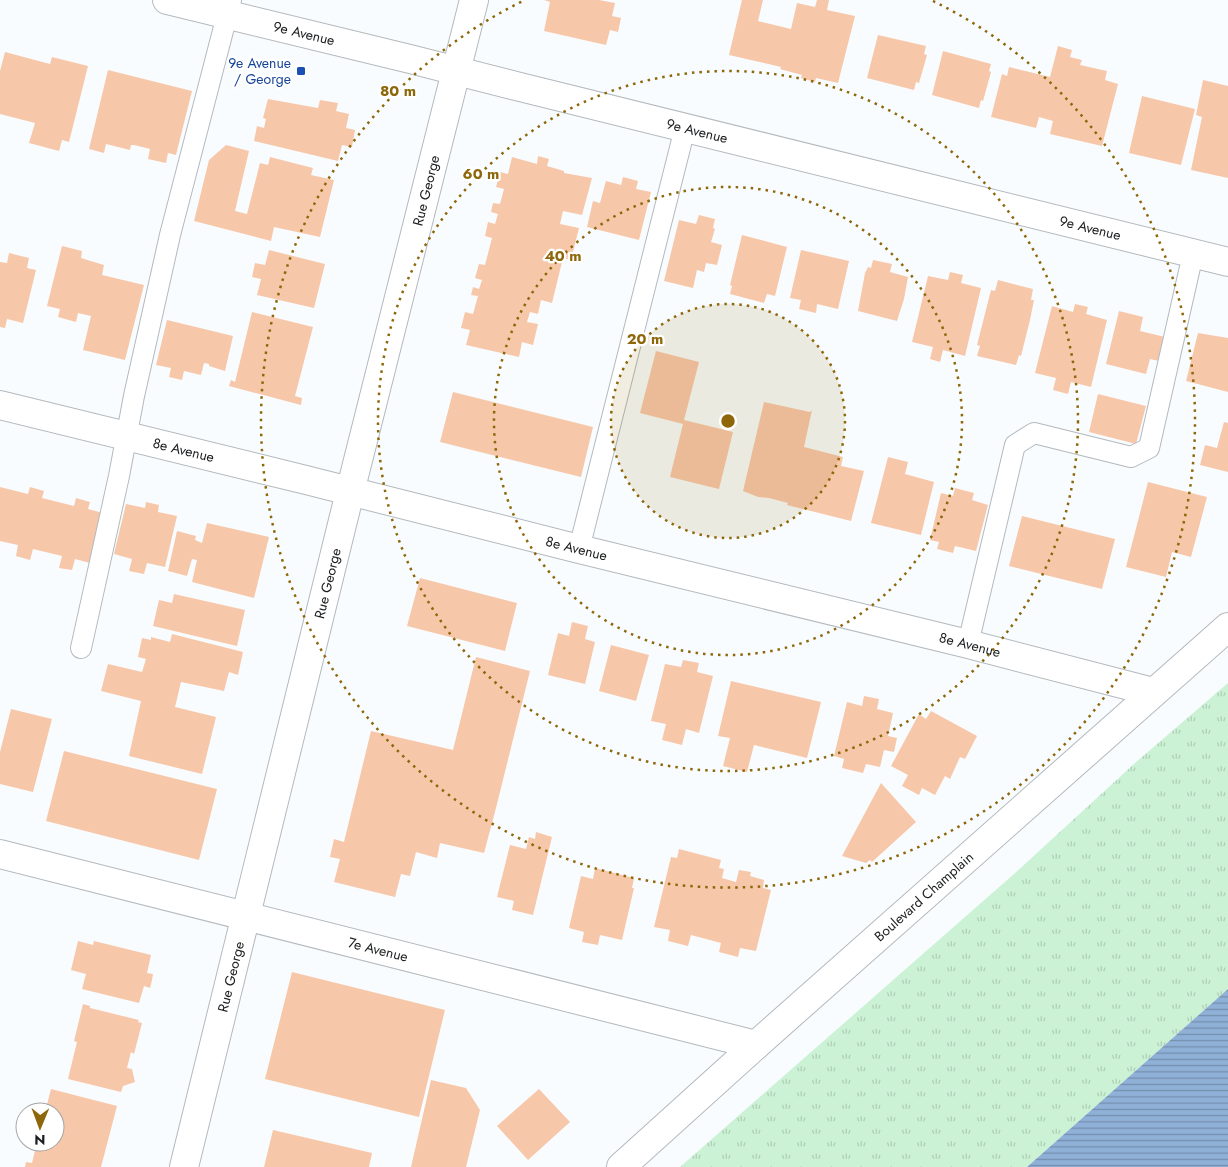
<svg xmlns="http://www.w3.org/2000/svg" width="1228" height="1167" viewBox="0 0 1228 1167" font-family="Jost,sans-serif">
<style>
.park{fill:url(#park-tufts)}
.water{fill:url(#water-rules)}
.building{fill:#f7c7aa}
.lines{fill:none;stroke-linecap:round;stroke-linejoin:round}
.lane-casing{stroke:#b3b9be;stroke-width:22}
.street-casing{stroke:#b3b9be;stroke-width:30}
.secondary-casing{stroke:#b3b9be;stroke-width:30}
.lane{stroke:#fff;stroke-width:20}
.street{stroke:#fff;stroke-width:28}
.secondary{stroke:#fff;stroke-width:28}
.ring{fill:none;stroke:#8d6709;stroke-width:2.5;stroke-dasharray:2.5 5}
.transit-dot{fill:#1a4fb4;stroke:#fff;stroke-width:2}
.labels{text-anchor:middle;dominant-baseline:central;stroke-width:4.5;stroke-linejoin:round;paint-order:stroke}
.street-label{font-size:14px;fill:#1b1d1f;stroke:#fff}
.transit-label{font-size:14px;fill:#164399;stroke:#fff;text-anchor:end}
.centre{fill:#8d6709;stroke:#fff;stroke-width:2.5}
.ring-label{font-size:15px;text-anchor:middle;font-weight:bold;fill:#8d6709;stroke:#fff;stroke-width:4.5;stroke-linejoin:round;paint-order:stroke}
</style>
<defs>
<pattern id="park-tufts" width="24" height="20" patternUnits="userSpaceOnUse" patternTransform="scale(1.25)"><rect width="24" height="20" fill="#cbf2d4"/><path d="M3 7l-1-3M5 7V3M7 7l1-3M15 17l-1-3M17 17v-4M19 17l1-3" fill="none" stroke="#aecfb6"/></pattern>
<pattern id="water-rules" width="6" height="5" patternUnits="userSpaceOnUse" patternTransform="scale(1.25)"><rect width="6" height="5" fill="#8fb0d7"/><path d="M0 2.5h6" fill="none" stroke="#748fae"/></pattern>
</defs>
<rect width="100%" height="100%" fill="#f9fcfe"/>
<path class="park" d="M1228,683V989L1027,1167H680L1014,874L1135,763Z"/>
<path class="water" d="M1228,989V1167H1027Z"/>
<path class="building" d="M544,0H599L615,3L612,16L621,18L618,32L610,30L606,45L544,31L550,2Z
M742,0H763L758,21L791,29L797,3L815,7L817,0H829L827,10L855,16L838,83L816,78L815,82L801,78L802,75L780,69L781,67L729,55Z
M878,35L926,46L924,54L927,55L919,83L916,82L914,90L867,78Z
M1058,46L1072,50L1070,57L1082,60L1080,65L1107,71L1105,80L1118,84L1102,146L1050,134L1053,121L1039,117L1036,128L991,117L1002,74L1007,76L1009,67L1050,77Z
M943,51L991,64L989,71L991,72L983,101L981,100L979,108L932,95Z
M5,52L50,64L52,57L88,66L69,142L62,140L59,151L29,143L35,123L0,114V71Z
M108,70L192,91L176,155L168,153L166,163L148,159L150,149L134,145H131L130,150L106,144L104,153L89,149Z
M1203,80L1228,86V178L1191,170L1202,117L1196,115Z
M1142,96L1195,109L1181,165L1129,153Z
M268,99L318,108L320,100L338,103L336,111L349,114L346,128L355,130L352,147L342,145L338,161L254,141L257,126L264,128L266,119L263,118Z
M226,145L249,151L235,211L247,214L260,163L268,165L270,157L313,168L311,175L334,180L320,237L274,227L271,241L194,221L209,160Z
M538,156L549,159L547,166L564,171V173L592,178L582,215L563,211L560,224L579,228L571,260L563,258L552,303L541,300L538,314L530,312L527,322L538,324L533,345L522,342L519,357L466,345L470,330L461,328L465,312L473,314L478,296L471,295L473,287L479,289L482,280L475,278L479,264L485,265L492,238L485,236L488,222L495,224L498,214L491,212L493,203L500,204L504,189L496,187L500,172L508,174L512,157L537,164Z
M623,177L638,181L636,189L651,192L639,240L587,227L593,201L600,203L606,181L621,185Z
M699,215L715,219L713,228L715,229L711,242L722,245L717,265L706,263L704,272L697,270L693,288L664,281L679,220L696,224Z
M742,235L787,247L775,296L767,294L764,303L730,294L732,286L730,285Z
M62,246L82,251L81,258L104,265L102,275L144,285L125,360L83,350L91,316L78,313L76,322L58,317L60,309L47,306Z
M269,250L325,264L314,308L257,295L261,279L252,277L255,263L265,265Z
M801,250L849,261L838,309L817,304L816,313L799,309L801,300L790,298Z
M9,253L29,258L27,268L36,270L23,323L7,319L5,328L0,327V262L7,263Z
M873,260L892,264L890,272L908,277L904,299L897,321L858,311L865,273L868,267L871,268Z
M950,272L963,275L961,283L981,288L965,356L943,350L940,362L930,359L933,347L912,342L928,276L948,280Z
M998,280L1033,289L1031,300H1034L1030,320L1021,356L1019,355L1016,365L977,356L980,346L977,345L991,290L995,291Z
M1075,304L1088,307L1086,314L1107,320L1091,387L1071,382L1068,394L1053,390L1056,378L1035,373L1052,306L1073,312Z
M1119,311L1143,317L1140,331L1165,337L1159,361L1150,359L1146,374L1106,364Z
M252,312L313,327L295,396L302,398L301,405L229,386L231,380L235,382Z
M167,320L233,336L225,371L209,366V364L204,363L201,375L184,371L182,380L169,377L171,368L156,365Z
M1198,333L1228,338V392L1186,381Z
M656,351L699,362L684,420L733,432L719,489L670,477L683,424L640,413Z
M453,392L593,427L581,477L440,442Z
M1098,394L1146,406L1136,444L1089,432Z
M764,402L810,412L812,410L804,447L843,457L841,466L864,471L851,521L787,505L788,503L769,498L758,497L743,491Z
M1224,422L1228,423V472L1200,465L1205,445L1217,448Z
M888,457L908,462L905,474L934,482L921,535L871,523Z
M1148,482L1207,497L1191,557L1172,552L1166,577L1126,567Z
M0,487L28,494L30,487L44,491L42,498L74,506L76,498L90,502L88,509L103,513L90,563L75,559L72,570L59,568L62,556L33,549L30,560L16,556L18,545L0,541Z
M955,488L974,493L972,500L988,505L976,551L955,546L953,553L937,549L939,542L930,540L941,493L953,496Z
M146,502L159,505L158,512L177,516L165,567L147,563L144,574L129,571L132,559L114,554L126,504L145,508Z
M1022,516L1115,539L1102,589L1009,566Z
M207,523L269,537L254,598L192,582L197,560L192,559L187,576L168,571L177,531L196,536L195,540L202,543Z
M420,578L517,603L505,651L407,626Z
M174,594L245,610L237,646L153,626L159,600L172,603Z
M572,622L588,626L585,639L595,642L585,684L548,675L558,633L569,636Z
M172,634L243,652L238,675L229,672L224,691L181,682L175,707L216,717L202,774L129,756L141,701L101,691L108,664L142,672L146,659L138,657L142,638L151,640V637L170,642Z
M611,645L649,655L636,701L599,691Z
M476,657L530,671L496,808L484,853L440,843L437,858L416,852L410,876L401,874L395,897L334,882L340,859L330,857L334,839L344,842L371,731L453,750Z
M683,660L699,663L697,672L713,676L699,733L686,729L682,745L662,740L666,724L651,721L665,664L681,667Z
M731,681L821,702L807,758L754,745L747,772L723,766L730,738L718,736Z
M864,696L879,699L877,709L893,713L888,736L897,738L894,752L884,750L880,767L866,764L863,773L842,768L844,759L834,756L847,702L862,706Z
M11,709L52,719L33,792L0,784V752Z
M931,711L977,736L965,759L960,757L950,779L945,776L935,795L922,788L919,795L902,786L908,775L891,766L919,714L926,719Z
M64,751L217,789L199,860L46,821Z
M881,783L916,822L872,862L870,860L866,863L842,856Z
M536,832L552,837L533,915L512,910L514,901L497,897L510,845L526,849L529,837L535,839Z
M679,849L721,860L719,868L724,869L722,878L736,882L739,870L751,872L750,876L764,880L763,888L771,890L756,951L740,948L738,957L719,952L721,943L691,935L688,946L668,941L670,930L654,927L671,857L677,858Z
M595,868L634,878L632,888H634L622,940L600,935L598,945L582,942L584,932L569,928L581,876L593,879Z
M78,941L93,945L94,941L151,955L147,973L153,974L152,980L150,988L144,986L139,1003L82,989L86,974L71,970Z
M292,972L445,1010L419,1117L265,1079Z
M83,1004L90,1006V1008L139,1020L138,1022L142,1023L134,1054L131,1052L127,1068L132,1069L135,1082L123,1086L121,1092L68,1079L77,1042L74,1041Z
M431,1080L466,1088L480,1110L466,1167H411Z
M51,1089L117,1106L101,1167H25L26,1162L32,1163L37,1142H55V1112H45Z
M539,1089L570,1122L528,1160L497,1126Z
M273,1130L372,1153L369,1167H264Z"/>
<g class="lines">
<g class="lane-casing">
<path id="lane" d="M579,549L685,128
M968,644L1015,445L1034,433L1131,457L1149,448L1193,254
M81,648L119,476L134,396L170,235L231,0"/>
</g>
<g class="street-casing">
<g id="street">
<path id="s1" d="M167,0L410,59L520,87L1228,262"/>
<path id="s2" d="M0,405L306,480L579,549L968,644L1153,692"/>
<path id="s3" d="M0,854L756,1045"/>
<path id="s4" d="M184,1167L350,492L474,0"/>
</g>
</g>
<g class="secondary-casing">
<g id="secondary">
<path id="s5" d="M621,1167L756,1045L1228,627"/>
</g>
</g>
<use href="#lane" class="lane"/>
<use href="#street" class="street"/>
<use href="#secondary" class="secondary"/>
</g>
<circle cx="728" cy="421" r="117" fill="#8d6709" fill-opacity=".12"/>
<g class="ring">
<circle cx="728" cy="421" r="117"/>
<circle cx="728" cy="421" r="234"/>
<circle cx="728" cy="421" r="350"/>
<path d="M933 1A467 467 0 1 1 523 1"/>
</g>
<rect class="transit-dot" x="296" y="66" width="10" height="10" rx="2.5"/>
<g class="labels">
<g class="street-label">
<text stroke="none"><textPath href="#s1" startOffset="141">9e Avenue</textPath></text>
<text stroke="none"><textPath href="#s1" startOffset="546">9e Avenue</textPath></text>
<text stroke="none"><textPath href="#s4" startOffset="1006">Rue George</textPath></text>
<text stroke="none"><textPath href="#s1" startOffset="951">9e Avenue</textPath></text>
<text stroke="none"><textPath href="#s2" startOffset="189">8e Avenue</textPath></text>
<text stroke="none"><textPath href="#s2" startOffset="594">8e Avenue</textPath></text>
<text stroke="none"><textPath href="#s4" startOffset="601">Rue George</textPath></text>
<text stroke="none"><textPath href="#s2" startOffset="999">8e Avenue</textPath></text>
<text stroke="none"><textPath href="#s5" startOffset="406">Boulevard Champlain</textPath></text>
<text stroke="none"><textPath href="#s3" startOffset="390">7e Avenue</textPath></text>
<text stroke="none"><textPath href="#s4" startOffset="196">Rue George</textPath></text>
</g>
<g class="transit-label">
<text x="291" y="63">9e Avenue<tspan x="291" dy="16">/ George</tspan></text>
</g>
</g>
<circle cx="728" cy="421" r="8" class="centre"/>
<g class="ring-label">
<text x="398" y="96">80 m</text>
<text x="481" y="179">60 m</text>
<text x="563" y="261">40 m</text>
<text x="645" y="344">20 m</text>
</g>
<g transform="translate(40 1127) rotate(181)"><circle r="24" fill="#ffffff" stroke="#a4a5a5"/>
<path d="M0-4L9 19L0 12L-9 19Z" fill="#8d6709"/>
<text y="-8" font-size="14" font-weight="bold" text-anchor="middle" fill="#1b1d1f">N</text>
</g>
</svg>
